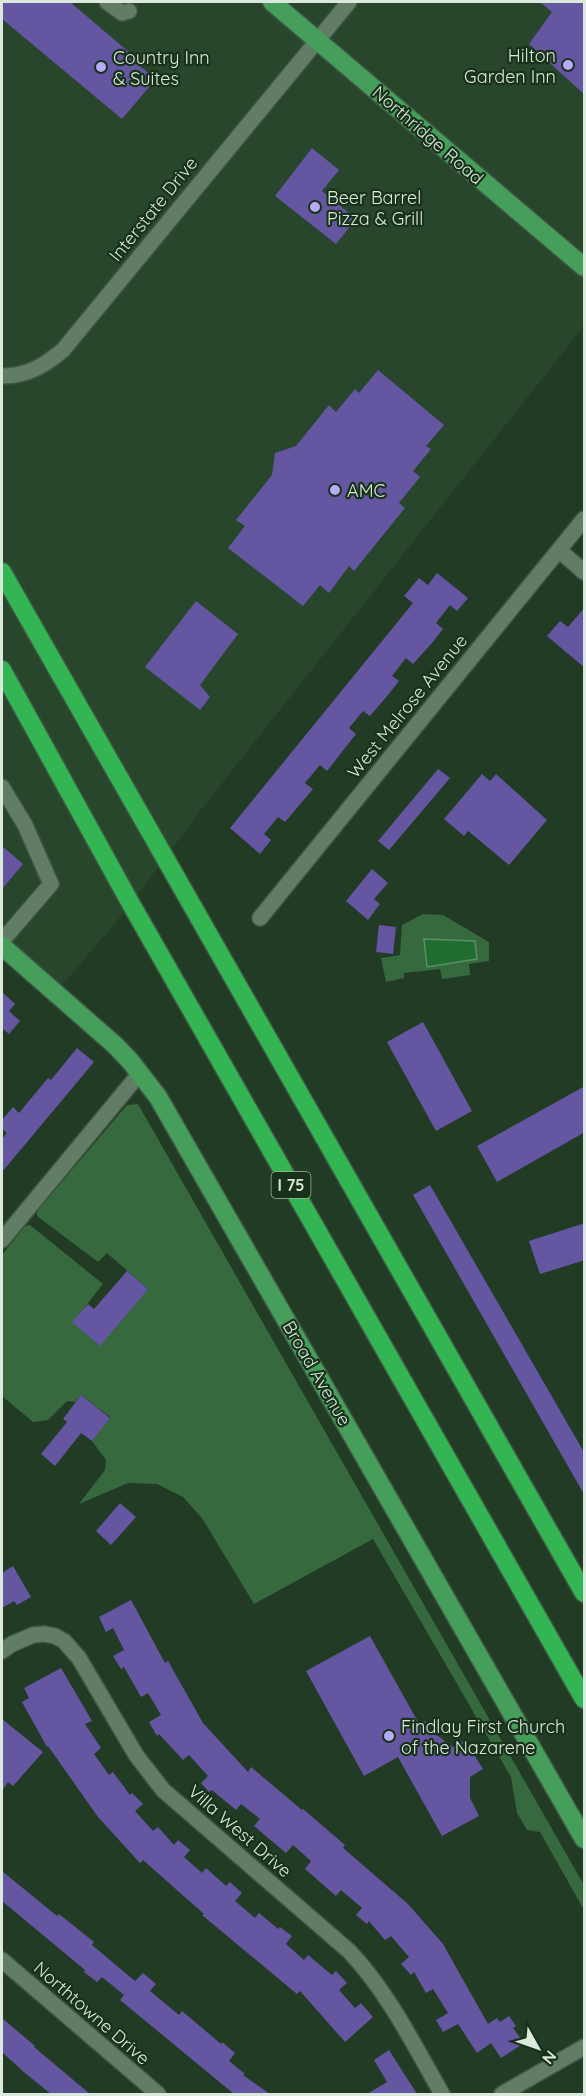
<svg xmlns="http://www.w3.org/2000/svg" width="586" height="2096" viewBox="0 0 586 2096" font-family="Quicksand,sans-serif">
<style>
.built{fill:#27462b}
.green{fill:#36693e}
.water{fill:#216d31;stroke:#589264;stroke-width:1.5}
.building{fill:#6556a2}
.lines{fill:none;stroke-linecap:round;stroke-linejoin:round}
.minor-casing{stroke:#3f5643;stroke-width:18}
.major-casing{stroke:#3f5643;stroke-width:21}
.highway-casing{stroke:#3f5643;stroke-width:21}
.minor{stroke:#627d65;stroke-width:15}
.major{stroke:#459f5a;stroke-width:18}
.highway{stroke:#32b552;stroke-width:18}
.poi-dot{fill:#b7abf8;stroke:#18311b;stroke-width:2}
.labels{text-anchor:middle;dominant-baseline:central;stroke-width:4.5;stroke-linejoin:round;paint-order:stroke}
.shield{fill:#18311b;stroke:#a0b2a1;stroke-width:1.5}
.shield-label{font-size:16px;font-weight:bold;fill:#dae9db}
.poi-label{font-size:18px;fill:#dae9db;stroke:#18311b;text-anchor:start}
.street-label{font-size:18px;fill:#dae9db;stroke:#18311b}
</style>
<rect width="100%" height="100%" fill="#223b25"/>
<path class="built" d="M2,2H584V326L200,811L131,904L56,993L2,946Z"/>
<path class="green" d="M423,914L443,915L489,942V961L469,964L470,975L442,979L440,969L404,973V978L386,982L381,958L400,955L402,925Z
M138,1104L584,1885V1910L540,1832L527,1830L517,1813L511,1777L373,1539L254,1604L202,1518L183,1497L157,1484L128,1483L79,1504L105,1470L106,1460L92,1441L110,1417L81,1395L75,1402L67,1401L48,1420L33,1422L2,1396V1255L25,1226L30,1225L103,1284L73,1322L148,1289L107,1253L98,1262L37,1216V1211L127,1105Z"/>
<path class="water" d="M424,939L475,941L477,959L427,967Z"/>
<path class="building" d="M2,2H70L130,53L127,56L156,79L122,119L2,19Z
M540,2H585V95L529,44L552,12Z
M312,148L339,170L322,191L356,219L336,244L275,196Z
M378,370L444,425L426,446L431,449L413,471L420,477L399,503L405,508L354,571L349,566L329,593L320,585L303,606L228,548L245,526L236,520L272,475L275,453L296,446L329,405L336,412L355,389L359,393Z
M437,573L468,598L457,611L450,605L436,623L443,629L432,643L413,664L406,658L392,676L399,681L388,695L370,716L363,711L349,728L356,734L327,771L320,765L305,783L313,789L285,822L278,817L264,834L271,840L260,854L230,828L413,603L404,596L419,578L428,585Z
M196,601L238,634L200,685L210,697L200,710L145,667Z
M585,607V668L547,636L560,621L568,627Z
M438,769L450,778L389,850L378,841Z
M482,774L490,781L496,774L547,820L509,865L468,831L464,836L444,819Z
M2,846L23,864L2,889Z
M372,869L388,883L374,899L380,904L368,920L346,901Z
M379,925L396,927L393,954L376,952Z
M2,992L15,1004L9,1011L20,1021L9,1034L2,1028Z
M423,1022L472,1111L436,1131L387,1042Z
M77,1048L94,1062L2,1172V1139L7,1133L2,1129V1120L13,1107L19,1113L48,1078L51,1080Z
M585,1086V1132L497,1182L477,1146Z
M430,1185L585,1454V1496L413,1195Z
M585,1223V1260L540,1274L529,1241Z
M127,1271L148,1289L100,1346L72,1322L88,1304L94,1309Z
M81,1395L110,1418L92,1441L81,1433L55,1466L41,1454L67,1422L63,1419Z
M120,1503L136,1517L111,1545L96,1531Z
M13,1566L31,1597L17,1605L14,1601L2,1608V1573Z
M131,1600L165,1663L168,1661L203,1723L248,1772L251,1767L302,1810L303,1809L345,1845L343,1848L408,1904L443,1944L488,2024L497,2018L500,2022L509,2016L516,2026L513,2028L524,2043L501,2058L491,2043L477,2053L458,2024L443,2032L436,2020L448,2013L433,1989L426,1993L414,1972L411,1975L401,1964L409,1957L391,1936L385,1940L369,1921L367,1924L356,1915L362,1908L341,1890L336,1896L305,1869L311,1861L293,1845L286,1853L254,1826L260,1819L241,1804L236,1810L212,1790L209,1792L201,1783L208,1776L189,1755L183,1760L159,1734L157,1736L149,1722L161,1715L148,1693L141,1697L124,1667L121,1669L113,1656L124,1650L113,1628L106,1632L99,1617Z
M370,1636L418,1722L425,1721L431,1731L453,1747L465,1740L483,1769L470,1777V1798L479,1816L442,1836L398,1757L364,1776L306,1671Z
M61,1668L92,1721L85,1724L101,1748L94,1754L109,1775L113,1772L130,1795L132,1793L143,1804L135,1811L153,1831L158,1827L174,1845L178,1840L190,1850L184,1857L202,1873L206,1868L226,1886L230,1882L242,1893L235,1901L255,1918L259,1913L278,1929L280,1927L292,1936L286,1944L304,1960L308,1955L332,1975L336,1971L347,1983L339,1990L355,2008L361,2003L373,2017L345,2042L300,1991L297,1994L202,1915L204,1914L143,1860L140,1863L98,1817L48,1746L47,1747L22,1702L29,1698L24,1688Z
M2,1719L43,1752L13,1786L8,1782L2,1791Z
M2,1871L57,1916L59,1914L94,1942L92,1945L135,1981L143,1973L156,1984L150,1991L179,2015L182,2011L221,2044L222,2042L235,2053L229,2061L245,2074L243,2075L270,2094H234L120,2000L124,1995L102,1977L97,1982L84,1972L85,1970L2,1901Z
M2,2018L35,2046L34,2047L90,2094H51L25,2073L2,2052Z
M389,2050L417,2094H367L387,2082L374,2060Z"/>
<g class="lines">
<g class="minor-casing">
<path id="minor" d="M107,2L122,13L129,11
M2,376C27,376 44,366 63,350L349,2
M559,550L584,572
M2,787L25,825L51,884L2,941
M260,918L584,519
M2,1240L140,1073
M2,1651L12,1644L33,1635L44,1634L55,1636L64,1641L79,1658L136,1755L163,1790L349,1951C388,1992 414,2045 442,2094
M2,1960L158,2094
M502,2094L584,2047"/>
</g>
<g class="major-casing">
<path id="major" d="M272,2L584,267
M2,946L116,1046L131,1062L158,1097L584,1839"/>
</g>
<g class="highway-casing">
<path id="highway" d="M2,572L584,1593
M2,670L131,904L584,1699"/>
</g>
<use href="#minor" class="minor"/>
<use href="#major" class="major"/>
<use href="#highway" class="highway"/>
</g>
<g class="poi-dot">
<circle cx="568" cy="65" r="6"/>
<circle cx="101" cy="67" r="6"/>
<circle cx="315" cy="207" r="6"/>
<circle cx="335" cy="490" r="6"/>
<circle cx="389" cy="1736" r="6"/>
</g>
<g class="labels">
<rect class="shield" x="271.5" y="1172" width="39" height="26" rx="4.5"/>
<g class="shield-label">
<text x="291" y="1185">I 75</text>
</g>
<g class="poi-label">
<text x="556" y="55" text-anchor="end">Hilton<tspan x="556" dy="21">Garden Inn</tspan></text>
<text x="113" y="57">Country Inn<tspan x="113" dy="21">&amp; Suites</tspan></text>
<text x="327" y="197">Beer Barrel<tspan x="327" dy="21">Pizza &amp; Grill</tspan></text>
<text x="347" y="490">AMC</text>
<text x="401" y="1726">Findlay First Church<tspan x="401" dy="21">of the Nazarene</tspan></text>
</g>
<g class="street-label">
<text transform="translate(428 135) rotate(41)">Northridge Road</text>
<text transform="translate(153 209) rotate(-51)">Interstate Drive</text>
<text transform="translate(407 706) rotate(-51)">West Melrose Avenue</text>
<text transform="translate(317 1373) rotate(60)">Broad Avenue</text>
<text transform="translate(240 1831) rotate(41)">Villa West Drive</text>
<text transform="translate(92 2013) rotate(41)">Northtowne Drive</text>
</g>
</g>
<rect width="586" height="2096" fill="none" stroke="#dae9db" stroke-width="6"/>
<g transform="translate(538 2048) rotate(130)" stroke="#18311b" stroke-width="4.5" paint-order="stroke">
<path d="M0-4.5L10 22L0 15L-10 22Z" fill="#dae9db"/>
<text y="-9" font-size="16" font-weight="bold" text-anchor="middle" fill="#dae9db">N</text>
</g>
</svg>
